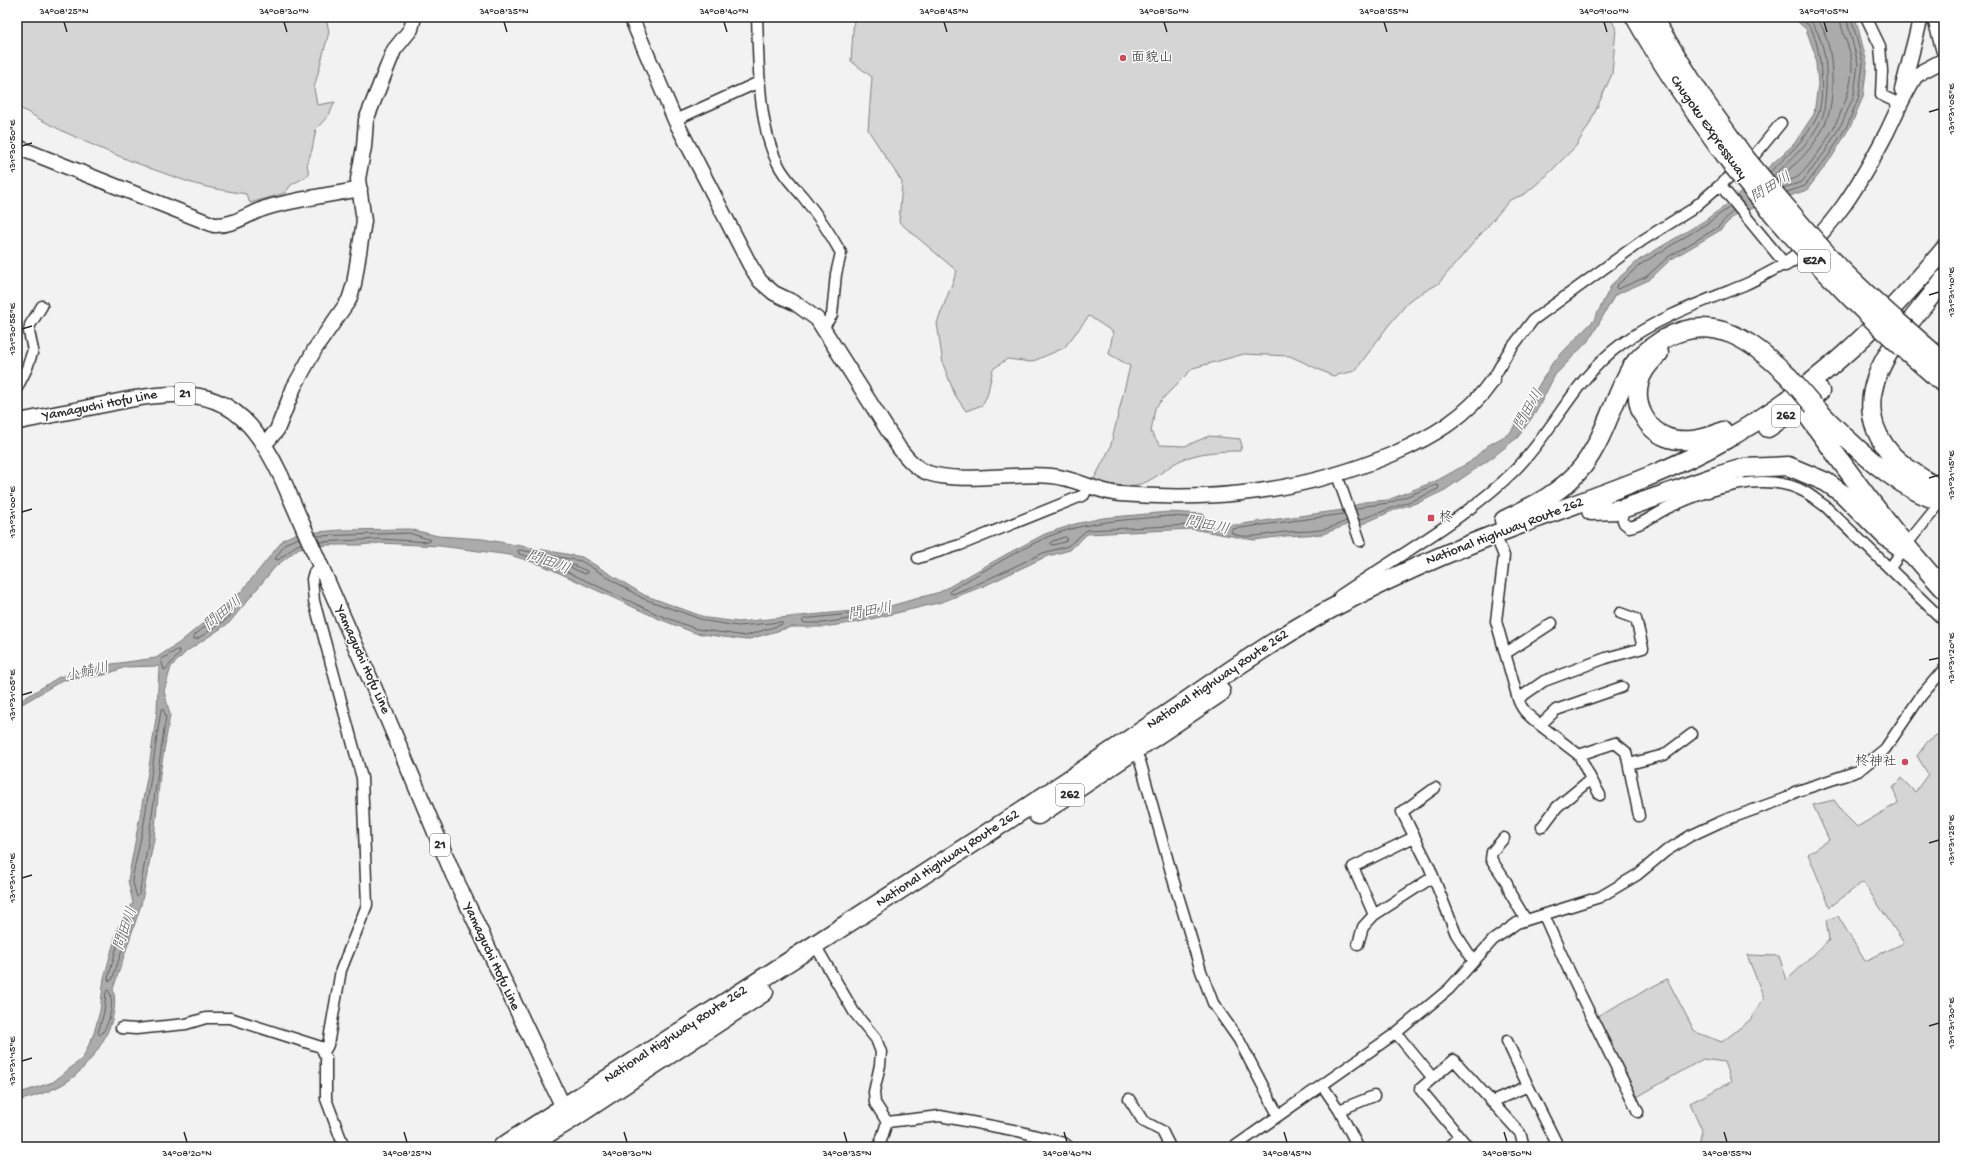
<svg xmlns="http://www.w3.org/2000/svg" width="1961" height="1164" viewBox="0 0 1961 1164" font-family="'Gochi Hand','Klee One',sans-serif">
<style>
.green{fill:#d5d5d5;stroke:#808080}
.water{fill:#ababab;stroke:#787878}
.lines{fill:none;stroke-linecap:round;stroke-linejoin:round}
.shore{stroke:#5e5e5e;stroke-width:1}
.street-casing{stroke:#2b2b2b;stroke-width:13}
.secondary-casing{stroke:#2b2b2b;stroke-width:17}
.primary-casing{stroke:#2b2b2b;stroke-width:18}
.highway-casing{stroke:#2b2b2b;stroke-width:21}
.street{stroke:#fff;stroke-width:10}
.secondary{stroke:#fff;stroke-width:14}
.primary{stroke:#fff;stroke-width:15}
.highway{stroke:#fff;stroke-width:18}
.highway-bridge-casing{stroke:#2b2b2b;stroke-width:21;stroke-linecap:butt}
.highway-bridge{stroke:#fff;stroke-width:18}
.ticks{fill:none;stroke:#2b2b2b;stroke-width:1.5}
.poi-dot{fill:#d1495b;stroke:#fff;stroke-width:1.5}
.labels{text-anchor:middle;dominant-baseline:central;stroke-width:3;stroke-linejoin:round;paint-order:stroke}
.shield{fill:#fff;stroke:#6b6b6b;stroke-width:1}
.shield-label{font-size:13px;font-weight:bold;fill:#2b2b2b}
.poi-label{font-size:14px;fill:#2b2b2b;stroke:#fff;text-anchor:start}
.street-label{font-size:14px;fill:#2b2b2b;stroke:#fff}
.water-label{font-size:15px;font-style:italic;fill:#585858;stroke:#fff}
.neatline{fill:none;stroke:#2b2b2b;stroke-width:1.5}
.ticks-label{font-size:10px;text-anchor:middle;fill:#2b2b2b}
</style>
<rect width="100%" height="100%" fill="#f2f2f2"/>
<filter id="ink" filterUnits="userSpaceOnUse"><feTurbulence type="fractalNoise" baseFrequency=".025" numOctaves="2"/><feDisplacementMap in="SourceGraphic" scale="8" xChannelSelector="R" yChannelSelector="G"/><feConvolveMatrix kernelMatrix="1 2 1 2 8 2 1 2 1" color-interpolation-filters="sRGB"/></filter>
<g filter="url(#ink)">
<path class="green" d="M17,17H326L329,32L314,88L317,105L335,102L329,115L316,129L312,150L307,164L309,175L291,185L285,193L250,203L246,194C229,191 212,189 195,184C135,164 74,140 20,108L17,105Z
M854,17H1610L1616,29L1612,74L1589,125L1576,146L1546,176L1525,194L1510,200L1438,284L1411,299L1388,326L1355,371L1333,376L1290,356L1244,354L1193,368L1167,394L1155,408L1151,432L1160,445L1185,446L1209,436L1240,439L1242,446L1240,451C1219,451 1199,452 1179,461C1165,468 1152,483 1136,485C1122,487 1107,484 1093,481L1110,448L1130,366L1109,354L1113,332L1089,316L1064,348L1031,362L1007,359L993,369L987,396L982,405L966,411L955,395L943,364L937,323L957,271L899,222L902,182L868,130L872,77L851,61Z
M1944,730V1147H1687L1699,1144L1702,1130L1690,1103L1731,1082L1724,1062L1703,1059L1637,1097L1597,1016L1667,979L1695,1032L1722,1042L1750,1020L1764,998L1747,955L1779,956L1787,980L1829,940L1826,920L1838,916L1865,961L1904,943L1863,882L1830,907L1808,854L1829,840L1813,805L1834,800L1845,815L1857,827L1898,803L1893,788L1901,778L1915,792L1928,774L1917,756L1928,741Z"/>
<path class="water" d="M1792,17H1854L1856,20L1867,63L1863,97L1851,125L1832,157L1807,190L1736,214L1719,231L1670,260L1649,280L1615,295L1590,339L1555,375L1536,412L1518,437L1493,457L1445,490L1420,502L1399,508L1360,525L1349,524L1323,534L1285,536L1254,540L1192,529L1087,534L1070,550L1045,557L984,586L942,602L859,622L823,627H791L746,640L695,633L657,618L542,565L510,555L440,546L380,543L359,545H328L299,548L275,567L229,623L187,651L171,667L164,691L170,715L160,774L154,839L141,905L113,989C121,1018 99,1053 78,1073C63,1088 37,1096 17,1101V1094L53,1082L83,1058L94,1033L100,1011L104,978L118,927L133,903L128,880L149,767L157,711L159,666L126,667L104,675L63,680L17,707V703L59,677L105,665L156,658L179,643L241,592L284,539L295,534L340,530L409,529L438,536L483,539L582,557L644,595L707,618L738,622L883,608L940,592L1005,555L1045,534L1075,524L1103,518L1169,512L1203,514L1213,528L1343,510L1364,502L1388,500L1438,480L1470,462L1487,446L1510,433L1553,362L1594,320L1612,284L1639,260L1704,221L1729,203L1794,144L1814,114L1818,84L1815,54L1806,29Z"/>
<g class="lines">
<path class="shore" d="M1770,172C1788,155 1806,139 1817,117C1826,100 1821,43 1810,27C1807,23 1802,20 1798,17
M1773,176C1792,159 1811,142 1822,118C1825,113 1824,106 1825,100C1828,74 1827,35 1806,17
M1777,180C1786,171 1798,163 1806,153C1833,122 1834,99 1831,59C1829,47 1825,26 1815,17
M1779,183C1785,181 1794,180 1799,176C1824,151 1853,101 1852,64C1851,48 1841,33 1840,17
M1783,188L1802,182L1825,152L1843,121L1854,95L1858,64L1846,17
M1787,192L1805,186L1829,155L1848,124L1859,96L1863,63L1851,17
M1730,207L1706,224L1641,264L1616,286V288L1618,289L1646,277L1668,257L1717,228L1733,211
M1355,510L1365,506L1389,503L1436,485L1439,486L1438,489C1413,502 1385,510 1359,520
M1344,514L1232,529L1231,532C1242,541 1272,533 1286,532C1297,531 1309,532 1320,530C1329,529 1338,524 1347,521
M1169,516L1200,518L1206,526L1204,528L1192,525L1087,530L1068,546L1043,553L982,582L953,594L950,593L951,590C982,572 1013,553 1045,538C1084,521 1127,520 1169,516Z
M317,536L409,533L431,540L429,542L380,539L319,542
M1065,537L1068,539L1065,542L1052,545L1050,544L1051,542Z
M299,538L286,543L275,559L278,560L297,545L301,544
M520,550L581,561L642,598L706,621L738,626L781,622L783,624L746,636L696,629L659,615L544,561L519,554L518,551Z
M573,565L587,571L588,573L585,574L572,568L571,566Z
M237,601H240V603L226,620L197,639H194V636Z
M862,613L864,615L862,617L823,623H804L802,621L804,619Z
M177,650H179L180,653L166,669L164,670L161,660Z
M163,709L166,716C157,776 150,836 139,895L137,897L132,879L144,823L161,710Z
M129,916H132L133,918L112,980L109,981L108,978L122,929Z
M108,990C116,1000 109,1028 100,1035L98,1033L104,1012L106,992Z"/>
<g class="street-casing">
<path id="street" d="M757,17C759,62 757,123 778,164C784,177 794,186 803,197C817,214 830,233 841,253L836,274L832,315L823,328
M1866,17L1880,46L1882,71L1881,95L1900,104
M675,120L759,82
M1720,185L1754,156L1781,123
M17,388L27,368L33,350L29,332L30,325L42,306
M1337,475L1360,541
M1617,505L1624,523L1629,527C1643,525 1656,513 1670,507C1708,489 1766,470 1805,492C1812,496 1819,502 1825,506L1944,621
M1910,540L1936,508
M1499,544L1504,556L1496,621L1518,699
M918,558L960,545L1084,495L1088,487
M1890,568L1897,558
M323,570L314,572L312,579L314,601L362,778L367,905L341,970L328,1045L324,1052
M1339,596C1396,557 1467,518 1515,470C1554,431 1575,378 1620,345C1657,318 1702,302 1744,285C1758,279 1771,271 1785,264L1720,185L1691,210L1643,240L1533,320L1507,354L1492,381
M1620,613L1636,619L1643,648L1606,658L1544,681L1518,699C1522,711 1530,717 1540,725L1556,710L1622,687
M1506,653L1552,623
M1540,725L1579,755L1591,779L1557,807L1542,827
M1132,746L1140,761L1173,879L1201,971L1213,1003L1239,1040L1278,1115
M1579,755L1615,743L1626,752L1639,816
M1629,764L1664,755L1692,734
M1591,779L1600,795
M1435,788L1402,812L1429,866L1456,934L1473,960
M1504,838L1492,852L1491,859L1507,883L1510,893L1526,920
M1374,915L1353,867L1414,837
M1544,915C1572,982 1607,1046 1638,1112
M1358,944L1363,927L1374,915L1433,877
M815,945L854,1012L876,1039L881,1052L880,1065L874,1092L875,1103L887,1122L879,1147
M121,1028L136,1029L186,1024L206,1018H230L321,1047L326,1058V1099L344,1147
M1396,1033L1432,1077
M1507,1041L1528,1086
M1322,1085L1339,1110L1358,1147
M1129,1099L1143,1121L1162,1131L1170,1147
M1492,1102L1528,1086L1556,1142
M1339,1110L1374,1096
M887,1122L940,1116L1018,1131L1064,1143L1069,1147
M1234,1147L1396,1033L1449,989L1493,940L1517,923L1600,897L1637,875L1666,851L1690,836L1720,822L1786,798L1795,792L1858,771L1885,749L1921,696L1944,669
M1448,1147L1459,1137
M1468,1147L1420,1089L1454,1060L1520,1133L1524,1146L1522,1147"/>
</g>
<g class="secondary-casing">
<path id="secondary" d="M631,17L675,120L750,265L760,281L774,293L795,303L817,319L899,448C907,458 915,468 928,473C961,484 1016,472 1052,476C1076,478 1096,492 1120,494C1216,502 1305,491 1393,454C1432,437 1468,416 1492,381
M1902,90L1921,17
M17,147L214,225C236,226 249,212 269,207C298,199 330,195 360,189
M1785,264C1830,237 1863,178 1887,132C1896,113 1904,95 1915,77L1923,71L1944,60
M265,444L277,430L294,387L315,349L349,300L354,284L364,221L358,179L364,147L366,120L394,50L411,29L414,17"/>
</g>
<g class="primary-casing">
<path id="primary" d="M1935,17L1944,50
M17,422C50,415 83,409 116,402C202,385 241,392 281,476L389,722L453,874L568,1117"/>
</g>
<g class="highway-casing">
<path id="highway" d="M1635,17C1664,69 1698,118 1733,166
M1652,17L1705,102L1743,155
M1944,279C1907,330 1836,392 1892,455C1906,470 1927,481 1944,492
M1913,335L1944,362
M1903,348L1944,384
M1659,353C1651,362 1641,371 1639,384C1634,405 1646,429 1666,437C1683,444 1707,439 1723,431
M1814,406C1845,439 1899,491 1944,502
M1805,412C1849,473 1893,534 1944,589
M1768,428L1820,391
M1591,511L1619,510L1717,476L1744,468L1788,466L1826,482L1843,494L1885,536L1914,557
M1504,520C1533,506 1563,492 1583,466C1605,437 1613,400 1631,368C1638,357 1651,347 1662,340C1713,310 1754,342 1789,377
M1038,815L1221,692
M502,1147C677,1033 854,921 1029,806C1079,773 1129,740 1179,706C1223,675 1268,644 1316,617C1386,578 1459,547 1535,519C1599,495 1665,474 1725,440C1813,391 1880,326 1944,250
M525,1147L570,1120L764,992"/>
</g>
<use href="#street" class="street"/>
<use href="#secondary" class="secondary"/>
<use href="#primary" class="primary"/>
<use href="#highway" class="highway"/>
<g class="highway-bridge-casing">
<path id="highway-bridge" d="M1743,155C1774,193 1805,231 1839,267C1862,291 1888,313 1913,335
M1733,166C1786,231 1841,292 1903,348
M1789,377L1814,406"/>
</g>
<use href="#highway-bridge" class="highway-bridge"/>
</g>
</g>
<path class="ticks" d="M64,22L67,32M284,22L287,32M504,22L507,32M724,22L727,32M944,22L947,32M1164,22L1167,32M1384,22L1387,32M1604,22L1607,32M1824,22L1827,32M1929,112L1939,109M22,146L32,143M1929,295L1939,292M22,329L32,326M1929,478L1939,475M22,512L32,509M1929,660L1939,658M22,695L32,692M1929,843L1939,840M22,878L32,875M1929,1026L1939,1023M22,1061L32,1058M184,1132L187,1142M404,1132L407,1142M624,1132L627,1142M844,1132L847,1142M1064,1132L1067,1142M1284,1132L1287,1142M1504,1132L1507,1142M1724,1132L1727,1142"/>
<g class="poi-dot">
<circle cx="1123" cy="58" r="4"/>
<rect x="1427" y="514" width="8" height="8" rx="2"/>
<circle cx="1905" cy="762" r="4"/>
</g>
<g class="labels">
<g class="shield">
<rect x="1798" y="250" width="32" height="22" rx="3"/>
<rect x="175" y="383" width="20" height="22" rx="3"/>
<rect x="1772" y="405" width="28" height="22" rx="3"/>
<rect x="1056" y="784" width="28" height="22" rx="3"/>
<rect x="430" y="834" width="20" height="22" rx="3"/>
</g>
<g class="shield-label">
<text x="1814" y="261">E2A</text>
<text x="185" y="394">21</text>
<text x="1786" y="416">262</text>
<text x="1070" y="795">262</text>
<text x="440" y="845">21</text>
</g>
<g class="poi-label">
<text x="1131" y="58">面貌山</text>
<text x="1439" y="518">柊</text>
<text x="1897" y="762" text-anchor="end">柊神社</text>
</g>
<g class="street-label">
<text transform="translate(1708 128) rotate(55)">Chugoku Expressway</text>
<text transform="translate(100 406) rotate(-11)">Yamaguchi Hofu Line</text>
<text transform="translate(1505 532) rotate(-21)">National Highway Route 262</text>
<text transform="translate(362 660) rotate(66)">Yamaguchi Hofu Line</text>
<text transform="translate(1218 680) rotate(-34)">National Highway Route 262</text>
<text transform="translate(948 859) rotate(-33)">National Highway Route 262</text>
<text transform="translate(491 957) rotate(65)">Yamaguchi Hofu Line</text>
<text transform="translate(676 1035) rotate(-33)">National Highway Route 262</text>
</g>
<g class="water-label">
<text transform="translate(1771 188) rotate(-31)">問田川</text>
<text transform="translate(1529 410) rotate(-60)">問田川</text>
<text transform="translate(1207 526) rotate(12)">問田川</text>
<text transform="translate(548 563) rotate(20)">問田川</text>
<text transform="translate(870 612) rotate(-10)">問田川</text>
<text transform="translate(223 614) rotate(-39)">問田川</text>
<text transform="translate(87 673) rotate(-13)">小鯖川</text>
<text transform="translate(126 929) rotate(-71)">問田川</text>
</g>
</g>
<rect width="1961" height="1164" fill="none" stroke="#fff" stroke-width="44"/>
<rect x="22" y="22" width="1917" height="1120" class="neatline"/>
<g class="ticks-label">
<text x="64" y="14">34°08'25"N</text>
<text x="284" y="14">34°08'30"N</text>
<text x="504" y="14">34°08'35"N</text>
<text x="724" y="14">34°08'40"N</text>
<text x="944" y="14">34°08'45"N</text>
<text x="1164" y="14">34°08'50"N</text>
<text x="1384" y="14">34°08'55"N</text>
<text x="1604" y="14">34°09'00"N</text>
<text x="1824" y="14">34°09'05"N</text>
<text transform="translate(1950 109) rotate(-90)" y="4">131°31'05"E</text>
<text transform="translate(11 146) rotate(-90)" y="4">131°30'50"E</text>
<text transform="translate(1950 292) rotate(-90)" y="4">131°31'10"E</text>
<text transform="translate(11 329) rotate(-90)" y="4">131°30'55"E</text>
<text transform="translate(1950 475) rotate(-90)" y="4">131°31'15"E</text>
<text transform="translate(11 512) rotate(-90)" y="4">131°31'00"E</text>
<text transform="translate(1950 658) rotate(-90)" y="4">131°31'20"E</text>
<text transform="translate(11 695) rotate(-90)" y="4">131°31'05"E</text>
<text transform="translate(1950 840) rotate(-90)" y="4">131°31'25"E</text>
<text transform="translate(11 878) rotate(-90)" y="4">131°31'10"E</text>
<text transform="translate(1950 1023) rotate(-90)" y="4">131°31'30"E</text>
<text transform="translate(11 1061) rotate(-90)" y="4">131°31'15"E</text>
<text x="187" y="1156">34°08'20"N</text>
<text x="407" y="1156">34°08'25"N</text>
<text x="627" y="1156">34°08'30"N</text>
<text x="847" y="1156">34°08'35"N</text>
<text x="1067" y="1156">34°08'40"N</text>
<text x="1287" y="1156">34°08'45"N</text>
<text x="1507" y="1156">34°08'50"N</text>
<text x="1727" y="1156">34°08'55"N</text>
</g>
</svg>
